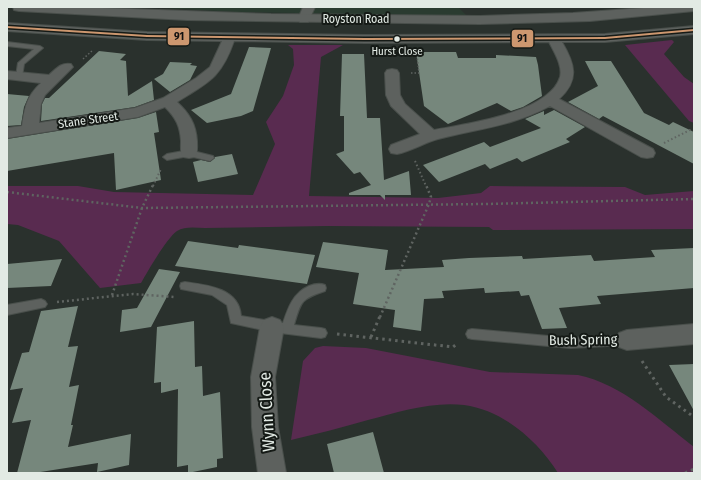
<svg xmlns="http://www.w3.org/2000/svg" width="701" height="480" viewBox="0 0 701 480" font-family="'Fira Sans Condensed',sans-serif">
<style>
.built{fill:#2a3b30}
.green{fill:#592b50}
.building{fill:#76877c}
.lines{fill:none;stroke-linecap:round;stroke-linejoin:round}
.service-casing{stroke:#494f4b;stroke-width:2}
.minor-casing{stroke:#494f4b;stroke-width:2}
.secondary-casing{stroke:#494f4b;stroke-width:2}
.path-far3{stroke:#5f6461;stroke-width:1.5;stroke-dasharray:1.5 2;stroke-linecap:butt}
.path-far2{stroke:#5f6461;stroke-width:2;stroke-dasharray:1.5 2.5;stroke-linecap:butt}
.path-far1{stroke:#5f6461;stroke-width:2.5;stroke-dasharray:2 3;stroke-linecap:butt}
.path{stroke:#5f6461;stroke-width:3;stroke-dasharray:2.5 4;stroke-linecap:butt}
.service{fill:#5d615e;fill-rule:evenodd}
.minor{fill:#5d615e;fill-rule:evenodd}
.secondary{fill:#5d615e;fill-rule:evenodd}
.bus-1-casing{stroke:#151a16;stroke-width:3}
.bus-1{fill:#cd976f;fill-rule:evenodd}
.bus-dot{fill:#e2eae4;stroke:#151a16;stroke-width:1.5}
.labels{text-anchor:middle;dominant-baseline:central;stroke-width:4;stroke-linejoin:round;paint-order:stroke}
.far-bus-label{font-size:11px;fill:#e2eae4;stroke:#151a16}
.far-street-label{font-size:12px;fill:#e2eae4;stroke:#151a16}
.street-label{font-size:14px;fill:#e2eae4;stroke:#151a16}
.near-street-label{font-size:17px;fill:#e2eae4;stroke:#151a16}
.line-badge{stroke:#151a16;stroke-width:1.5}
.pale-badge-label{font-size:11px;text-anchor:middle;font-weight:bold;fill:#111}
</style>
<rect width="100%" height="100%" fill="#2a312d"/>
<path class="built" d="M144,7H458L467,16L235,12Z"/>
<path class="green" d="M672,40L674,42L664,54L684,77L694,84V123L689,121L625,45Z
M288,45H343L321,57L309,196L438,198L481,193L490,186L625,187L645,195L694,191V229L493,230L489,227L327,226L205,228C196,228 185,226 177,231C166,239 148,271 141,283L100,288L59,241L18,225L7,224V186H78L114,192L253,195L275,144L266,122L283,96L294,65L293,49Z
M323,346L366,348L490,372L578,375C622,384 659,420 694,447V473H558C538,441 503,410 464,405C433,401 398,412 368,420C343,427 317,434 291,440L303,361L315,348Z"/>
<path class="building" d="M249,47L271,48L253,111L241,116L207,123L191,110L231,94Z
M99,51L126,54L120,60L126,61L128,96L152,81L154,100L135,107L41,121L42,104L45,98H49Z
M416,52H456L458,58H496V55L536,57L538,65L542,96L523,107L511,111L497,103L448,124L424,106Z
M342,54H364L367,118H380L384,180L409,171L411,195H385V200L380,195H349V193L371,185L360,172L354,174L336,154L344,151V116H340Z
M585,61H611L644,113L669,125L673,122L694,132V164L603,116L599,119L568,102L598,86Z
M170,62L192,63L190,65L197,66L190,80L170,92L154,79L163,74Z
M7,94L29,96L24,107L21,125L7,126Z
M554,110L585,127L566,139L570,142L522,162L517,158L490,169L485,164L439,182L423,165L484,142L490,147L541,128L525,119L544,111V115Z
M156,112L159,132L154,133L161,180L116,190L114,153L7,171V139L138,118Z
M232,154L238,174L198,182L193,162L201,160L210,162L215,157Z
M188,241L238,248L239,245L315,255L307,284L175,266Z
M323,242L388,250L385,270L444,267L442,260L469,258L522,256L523,259L591,255L594,261L655,257L651,250L694,248V288L597,296L601,304L559,308L567,328L542,329L529,295L521,296L519,291L485,293L484,288L442,291L444,298L424,299L421,331L393,327L395,310L353,304L359,273L316,267Z
M62,259L51,286L7,288V264Z
M159,269L180,272L151,327L120,332L122,310L137,308Z
M78,306L68,347L78,346L69,387L79,385L71,425H73L68,447L131,434L129,465L97,472L98,463L34,473H17L31,420L12,423L23,388L10,390L22,353L29,352L41,311Z
M194,321L195,367L202,366L203,396L220,392L223,458L217,459V467L188,473V465L177,467L178,389L161,393V382L154,383L157,327Z
M694,364V411L669,365Z
M373,432L384,473H334L327,444Z"/>
<g class="lines">
<g class="service-casing">
<path id="service" d="M7,42L40,46L43,48L24,64L22,77L20,78L16,76L18,63L34,49L7,46Z
M189,150L213,156L214,158L210,161L189,156L167,160L163,157L167,154Z
M185,282C207,285 239,288 241,316L283,323C288,308 293,293 309,286C314,284 320,283 325,285L326,288L325,291C301,299 301,301 294,325L321,328L325,329L327,333L325,337L321,338L272,332L231,323L227,305L212,295L181,289L180,286L181,283Z
M41,299L45,301L47,304L45,307L7,315V305Z
M472,329L570,338L627,335L631,336L633,340L631,344L627,345L570,348L472,339L468,338L466,334L468,330Z"/>
</g>
<g class="minor-casing">
<path id="minor" d="M303,7H315L308,22H300L298,19Z
M7,23L147,32L365,35L605,34L694,26V34L605,42H562C575,64 580,80 559,99L653,149L655,153L653,157L647,158L641,157L550,106C514,126 476,129 438,139C424,143 411,151 397,154L391,153L389,149L391,145L420,134L391,106L386,95L385,73L387,70L392,69L397,70L399,73L400,95L405,104L434,130C466,124 549,113 560,77C563,66 554,52 549,42L365,43L234,41C221,78 209,82 177,102C189,113 196,124 197,141C197,147 198,152 195,157L189,158L183,157C180,152 181,147 181,141C180,126 176,118 165,107L138,117L7,138V128L22,126C25,107 26,97 41,83L7,79V71L49,75C56,69 61,62 71,64L73,67L45,95L41,104L39,123L135,108L163,98L196,78L210,67L222,41L147,40L7,31Z
M272,317L280,320L284,327L275,377L278,427L286,473H258L252,427L251,377L260,327L264,320Z
M694,324V344L627,350L619,347L615,340L619,333L627,330Z"/>
</g>
<g class="secondary-casing">
<path id="secondary" d="M13,7H75L271,14L480,16L573,13L657,7H694V11L590,21L480,24L187,20L19,11L14,10Z"/>
</g>
<path class="path-far3" d="M83,59L93,50
M411,73H419L417,55"/>
<path class="path-far2" d="M664,143L690,130L694,131
M415,161L426,186
M153,186L161,169"/>
<path class="path-far1" d="M7,192L142,208L486,204L694,199
M112,295L142,208L153,185
M57,302L133,294L174,297
M380,317L429,204L431,197L426,185"/>
<path class="path" d="M337,334L453,347L458,343
M371,337L380,316
M642,361L666,397L694,417
M685,473L694,469"/>
<use href="#service" class="service"/>
<use href="#minor" class="minor"/>
<use href="#secondary" class="secondary"/>
<g class="bus-1-casing">
<path id="bus-1" d="M7,26L147,35L365,38L605,37L694,29V31L605,39L365,40L147,37L7,28Z"/>
</g>
<use href="#bus-1" class="bus-1"/>
</g>
<circle class="bus-dot" cx="397" cy="39" r="3.5"/>
<g class="labels">
<g class="far-bus-label">
<text x="397" y="51">Hurst Close</text>
</g>
<g class="far-street-label">
<text x="356" y="19">Royston Road</text>
<text transform="translate(88 120) rotate(-8)">Stane Street</text>
</g>
<g class="street-label">
<text transform="translate(583 340) rotate(-1)">Bush Spring</text>
</g>
<g class="near-street-label">
<text transform="translate(267 412) rotate(-93)">Wynn Close</text>
</g>
</g>
<g class="line-badge">
<rect x="167" y="27" width="23" height="19" rx="4" fill="#cd976f"/>
<rect x="511" y="29" width="23" height="19" rx="4" fill="#cd976f"/>
</g>
<g class="pale-badge-label">
<text x="179" y="40">91</text>
<text x="522" y="42">91</text>
</g>
<rect width="701" height="480" fill="none" stroke="#e2eae4" stroke-width="16"/>
</svg>
